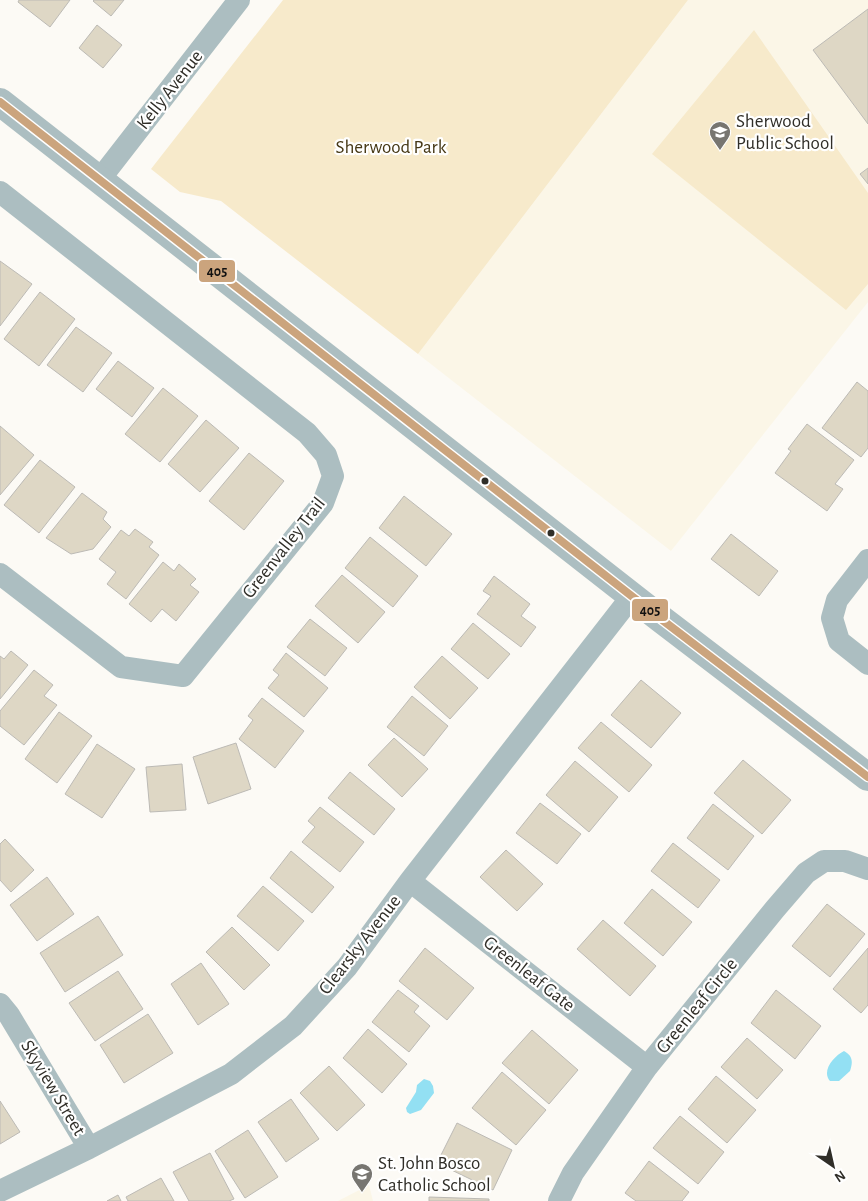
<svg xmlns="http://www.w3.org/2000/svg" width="868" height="1201" viewBox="0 0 868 1201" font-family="'Alegreya Sans',sans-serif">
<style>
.built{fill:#fbf6e7}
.green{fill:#f7eacb}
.water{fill:#93e0f3}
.building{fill:#ded7c5;stroke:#bcbab5}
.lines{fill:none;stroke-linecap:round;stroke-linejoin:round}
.minor{stroke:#acbec1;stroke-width:22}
.tertiary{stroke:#acbec1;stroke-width:28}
.bus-1-casing{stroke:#fff;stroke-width:11}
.bus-1{stroke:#cba47d;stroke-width:8}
.bus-dot{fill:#302e28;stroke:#fff;stroke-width:2}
.labels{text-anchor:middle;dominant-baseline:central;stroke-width:4.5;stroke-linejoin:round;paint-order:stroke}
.street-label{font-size:19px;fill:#302e28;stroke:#fff}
.poi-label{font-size:19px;fill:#302e28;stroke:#fff;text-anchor:start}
.park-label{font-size:19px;fill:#463815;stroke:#fff}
.line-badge{stroke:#fff;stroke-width:2}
.pale-badge-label{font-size:14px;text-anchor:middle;font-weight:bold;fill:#111}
</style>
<rect width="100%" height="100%" fill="#fcfaf5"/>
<path class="built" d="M688,0H868V302L671,551L418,354Z
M369,1185L373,1201H338Z"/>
<path class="green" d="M283,0H688L418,354L221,201L180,192L151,169Z
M754,30L868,193V284L846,310L652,154Z"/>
<path class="water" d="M844,1051C853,1056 853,1062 850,1071L839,1081H830C821,1071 834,1056 844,1051Z
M424,1079L430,1081L433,1086L434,1093L421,1110L410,1114L407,1112L406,1108L416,1092L417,1085Z"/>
<path class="building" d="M19,0H70L50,27L18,2Z
M94,0H124L111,16L93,1Z
M868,9V124L813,50Z
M97,25L122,45L103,68L79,48Z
M868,168V184L860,174Z
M0,261L32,284L0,326Z
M40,292L75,319L39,366L4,339Z
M76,327L112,353L83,392L47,365Z
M118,361L154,388L132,417L96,389Z
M857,382L868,391V448L861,457L822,428Z
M163,388L198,416L160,462L125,434Z
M206,420L239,448L200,492L168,464Z
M807,424L854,460L835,484L843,489L827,511L775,473L791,451L788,449Z
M0,426L34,455L0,495Z
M249,453L284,481L244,530L209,501Z
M40,460L75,487L39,533L4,505Z
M82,493L107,512L103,519L111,527L93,549L71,554L46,538Z
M404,496L452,534L426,566L379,528Z
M135,529L153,542L149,547L159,555L126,599L107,584L116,572L99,559L121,530L129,536Z
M731,534L778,571L759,596L711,559Z
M370,537L418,576L393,607L345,568Z
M163,562L174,571L179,564L196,579L190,585L199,592L176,621L162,609L151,622L129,604Z
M342,575L385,612L358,643L315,606Z
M494,576L530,604L521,616L536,627L521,647L477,614L491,596L483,591Z
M310,619L347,648L325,676L287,647Z
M473,623L510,654L488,679L451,649Z
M11,651L28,665L0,699V656L4,659Z
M286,653L328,688L304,717L268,688L279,675L273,670Z
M442,656L478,688L450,719L414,687Z
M34,670L53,685L44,696L57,705L24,745L0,726V711Z
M641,680L681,713L651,748L611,715Z
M412,696L448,726L424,756L387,727Z
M262,698L304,731L275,768L239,739L253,720L248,716Z
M59,712L92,736L57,783L25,759Z
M601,722L652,765L629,792L578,748Z
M394,738L428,769L402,797L368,765Z
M236,743L251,789L208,804L193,757Z
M97,744L135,769L102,818L65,794Z
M743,760L791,800L762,834L714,793Z
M575,761L618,797L589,832L546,795Z
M182,764L186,810L150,812L146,767Z
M350,772L395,809L374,835L328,798Z
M540,803L581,834L557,864L516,833Z
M713,804L754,836L728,870L687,838Z
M320,807L364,842L340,872L302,842L315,827L308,821Z
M5,839L34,870L11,892L0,880V844Z
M673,843L720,880L698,908L651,871Z
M506,850L543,884L517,911L480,877Z
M291,851L334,887L312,913L270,878Z
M47,877L74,914L37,941L10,905Z
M263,886L304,921L278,951L237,916Z
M652,889L692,922L663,956L624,923Z
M827,904L865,934L830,977L792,946Z
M98,916L123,955L65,992L40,953Z
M603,920L656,966L630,996L577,949Z
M232,927L270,965L244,990L206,952Z
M425,948L474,988L447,1020L399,981Z
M868,948V1005L861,1013L833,989Z
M201,963L229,1004L198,1025L171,984Z
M118,971L143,1009L95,1041L69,1003Z
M398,990L419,1006L414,1012L430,1026L409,1052L372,1022Z
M776,990L821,1026L795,1059L751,1023Z
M148,1014L173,1053L124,1083L100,1045Z
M368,1029L407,1064L382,1093L343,1058Z
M532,1030L578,1070L549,1104L502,1063Z
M747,1038L783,1070L757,1099L721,1067Z
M329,1066L365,1105L337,1131L300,1093Z
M502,1072L546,1110L516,1145L472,1108Z
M716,1076L756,1110L727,1143L688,1109Z
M291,1099L319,1139L286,1162L258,1122Z
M0,1101L20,1132L0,1144Z
M680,1116L724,1152L698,1184L653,1148Z
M457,1123L512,1150L493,1190L437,1163Z
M248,1130L278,1177L245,1198L215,1151Z
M210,1153L234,1199L229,1201H189L173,1172Z
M649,1161L689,1192L682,1201H636L625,1193Z
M161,1178L174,1201H128L126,1197Z
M118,1195L121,1201H107Z
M429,1197L489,1199V1201H429Z"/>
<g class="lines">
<path class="minor" d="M100,179L239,0
M0,192L307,433L326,455L333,476L323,503L183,676L121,667L0,574
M868,560L837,600L832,618L839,641L868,664
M410,881L647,1067
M0,1004L9,1015L89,1148
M0,1191L89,1148L231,1074L293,1026L347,967L410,881L632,596
M559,1201L573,1173L647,1067L775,909L806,873L824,861H845L868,869"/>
<path class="tertiary" d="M0,102L661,619L868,777"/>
<g class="bus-1-casing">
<path id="bus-1" d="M0,102L661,619L868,777"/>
</g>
<use href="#bus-1" class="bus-1"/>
</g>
<defs>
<g id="school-pin" transform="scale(1.125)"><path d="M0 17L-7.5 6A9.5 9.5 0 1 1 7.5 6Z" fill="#777570" stroke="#fff"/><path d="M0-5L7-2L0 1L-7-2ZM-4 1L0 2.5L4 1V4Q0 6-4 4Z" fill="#fff"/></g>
</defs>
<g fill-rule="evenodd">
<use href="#school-pin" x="720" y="132"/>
<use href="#school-pin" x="362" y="1174"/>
</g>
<g class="bus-dot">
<circle cx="485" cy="481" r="4.5"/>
<circle cx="551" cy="533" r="4.5"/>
</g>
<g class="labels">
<g class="street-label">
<text transform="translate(170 90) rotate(-52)">Kelly Avenue</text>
<text transform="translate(284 548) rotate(-52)">Greenvalley Trail</text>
<text transform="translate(360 945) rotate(-52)">Clearsky Avenue</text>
<text transform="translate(529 974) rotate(38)">Greenleaf Gate</text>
<text transform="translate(697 1006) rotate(-51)">Greenleaf Circle</text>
<text transform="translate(53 1088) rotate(59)">Skyview Street</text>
</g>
<g class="poi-label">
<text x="736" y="121">Sherwood<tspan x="736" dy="22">Public School</tspan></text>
<text x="378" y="1163">St. John Bosco<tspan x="378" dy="22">Catholic School</tspan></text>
</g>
<g class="park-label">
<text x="391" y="147">Sherwood Park</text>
</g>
</g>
<g class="line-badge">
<rect x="198" y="259" width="38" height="24" rx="5" fill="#cba47d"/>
<rect x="631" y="598" width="38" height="24" rx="5" fill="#cba47d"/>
</g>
<g class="pale-badge-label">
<text x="217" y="276">405</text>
<text x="650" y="615">405</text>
</g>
<g transform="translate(833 1166) rotate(146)" stroke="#ffffff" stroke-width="4" paint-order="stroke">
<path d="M0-4L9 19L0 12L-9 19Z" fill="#302e28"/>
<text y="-8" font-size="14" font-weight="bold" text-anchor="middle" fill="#302e28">N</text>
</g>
</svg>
